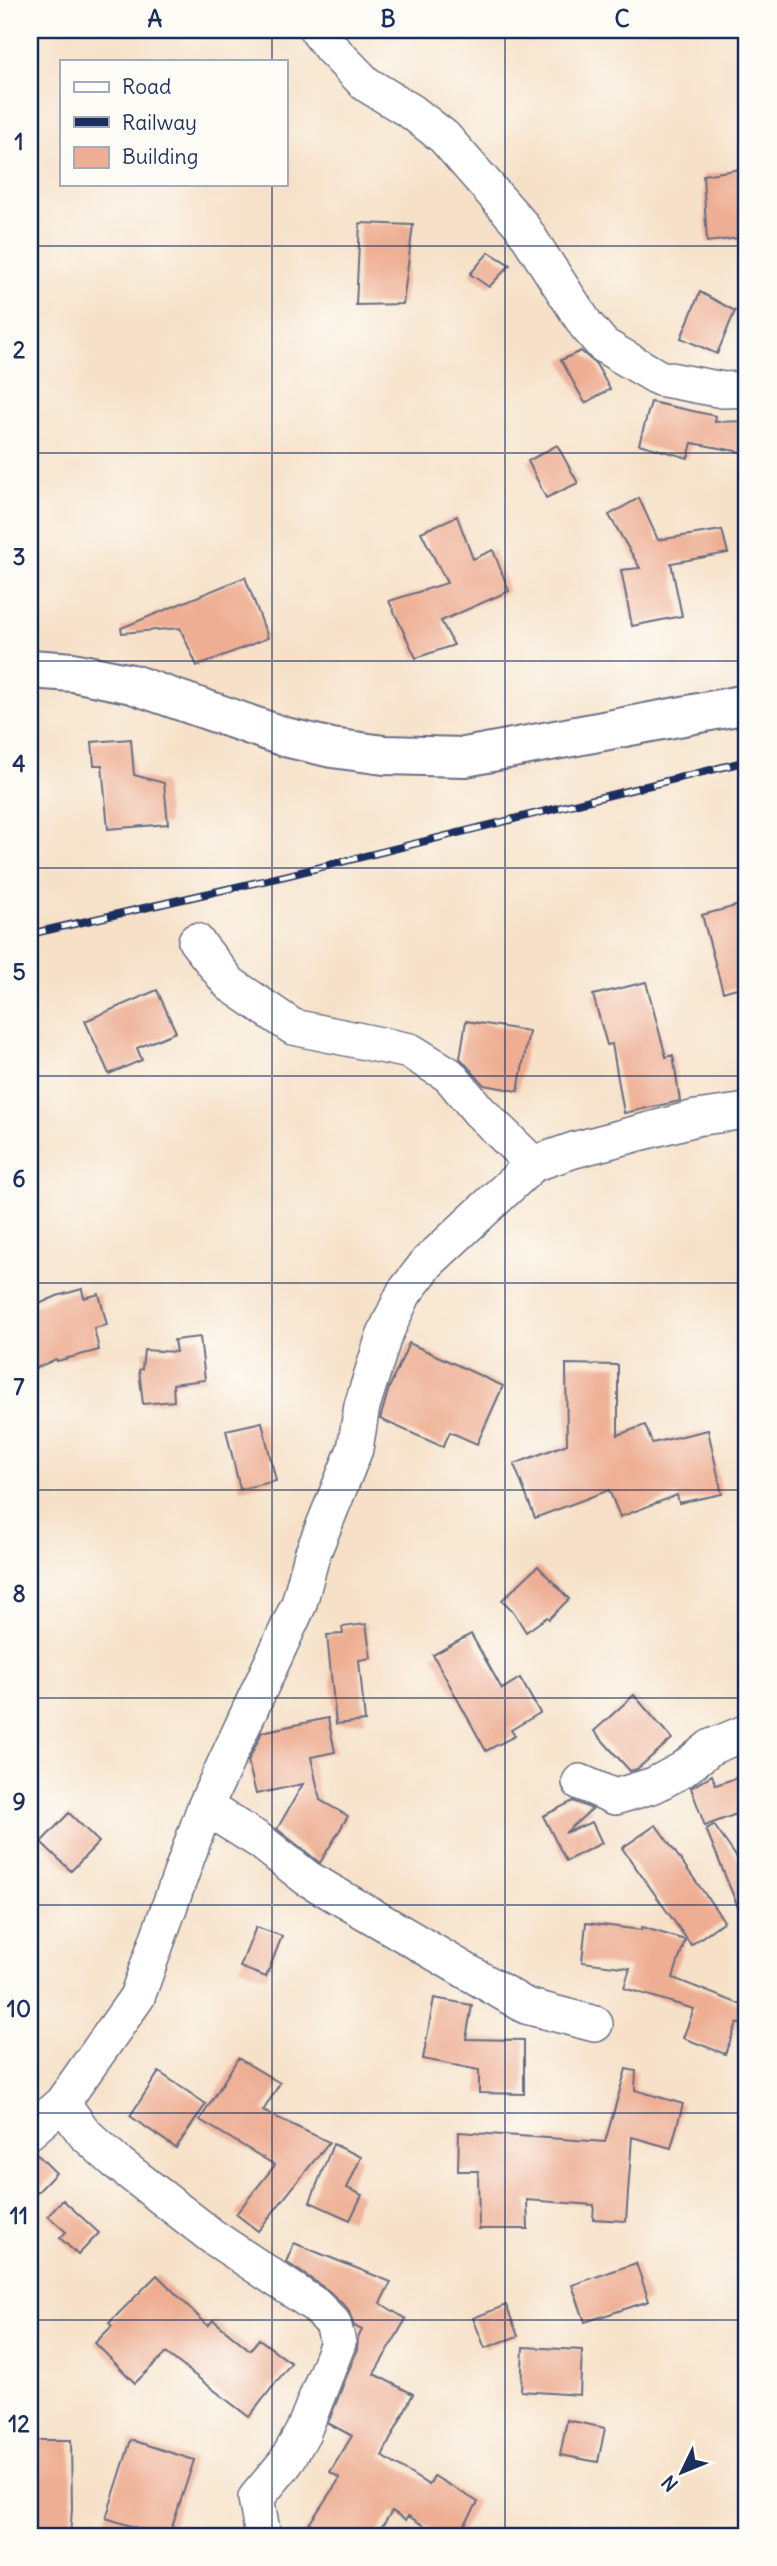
<svg xmlns="http://www.w3.org/2000/svg" width="777" height="2566" viewBox="0 0 777 2566" font-family="Delius,sans-serif">
<style>
.building{fill:#eeae93}
.lines{fill:none;stroke-linecap:round;stroke-linejoin:round}
.street-casing{stroke:#686d83;stroke-width:38}
.secondary-casing{stroke:#686d83;stroke-width:42}
.street{stroke:#fff;stroke-width:35}
.secondary{stroke:#fff;stroke-width:38}
.rail-casing{stroke:#1b2f5e;stroke-width:8}
.rail{stroke:#fdfcf7;stroke-width:5;stroke-dasharray:16;stroke-linecap:butt}
.grid{fill:none;stroke:#1b2f5e;stroke-width:2;stroke-opacity:0.55}
.neatline{fill:none;stroke:#1b2f5e;stroke-width:2.5}
.grid-label{font-size:23px;text-anchor:middle;font-weight:bold;fill:#1b2f5e}
</style>
<rect width="100%" height="100%" fill="#fdfcf7"/>
<filter id="ink" filterUnits="userSpaceOnUse"><feTurbulence type="fractalNoise" baseFrequency=".0143" numOctaves="2"/><feDisplacementMap in="SourceGraphic" scale="14" xChannelSelector="R" yChannelSelector="G"/><feConvolveMatrix kernelMatrix="1 2 1 2 8 2 1 2 1" color-interpolation-filters="sRGB"/></filter>
<filter id="wash" filterUnits="userSpaceOnUse"><feTurbulence type="fractalNoise" baseFrequency=".00686" numOctaves="4" result="noise"/><feDisplacementMap in="SourceGraphic" scale="28" xChannelSelector="R" yChannelSelector="G"/><feGaussianBlur stdDeviation="1.57" result="paint"/><feColorMatrix in="noise" values="0 0 0 0 0 0 0 0 0 0 0 0 0 0 0 0 0 1.4 0 .05"/><feComposite in="paint" operator="in"/></filter>
<g filter="url(#wash)">
<rect width="100%" height="100%" fill="#f6e1c8"/>
<g id="blocks">
<path class="building" d="M747,168V237L707,242L703,175Z
M360,223L413,225L403,304L356,305Z
M489,252L510,265L489,287L470,274Z
M700,292L735,311L717,354L681,338Z
M581,351L596,364L610,389L585,403L561,360Z
M651,402L716,416L715,422L747,421V453L692,443L688,458L639,444Z
M557,445L578,483L546,498L528,461Z
M639,498L658,540L722,530L728,553L671,563L682,616L632,626L621,570L640,568L609,515Z
M457,516L473,559L493,550L509,591L441,621L454,645L416,658L389,601L447,583L421,532Z
M245,577L268,638L197,666L180,628L122,633L121,628Z
M131,739L134,775L164,783L168,824L108,829L102,765H94L92,742Z
M747,903V985L723,992L702,915Z
M646,982L666,1057L673,1055L680,1101L624,1113L612,1044L607,1045L593,995Z
M157,990L176,1032L137,1048L142,1060L109,1074L85,1021Z
M466,1021L529,1031L518,1091L484,1085L460,1058Z
M82,1289L84,1298L99,1294L107,1325L94,1328L99,1350L57,1361L56,1359L30,1371V1308L57,1296Z
M200,1337L205,1380L173,1384L174,1401L143,1404L139,1370L142,1369L144,1350L176,1352L174,1340Z
M409,1343L503,1386L477,1444L450,1432L443,1447L380,1419L389,1388Z
M566,1364L618,1365V1435L645,1425L652,1443L708,1430L722,1494L679,1503L677,1495L620,1517L609,1490L535,1518L514,1464L567,1444Z
M262,1422L276,1481L240,1489L226,1430Z
M538,1566L569,1599L549,1619L547,1617L526,1632L513,1611L502,1600Z
M366,1624L371,1658L359,1660L365,1721L336,1724L327,1635L343,1634L342,1627Z
M471,1634L502,1689L520,1678L540,1713L511,1730L515,1736L486,1751L433,1655Z
M634,1695L672,1739L637,1769L630,1771L594,1731Z
M328,1718L335,1752L311,1757L320,1800L348,1816L320,1863L277,1829L303,1784L256,1794L248,1761L262,1732Z
M747,1774V1810L705,1826L691,1788L712,1775L716,1785Z
M573,1801L592,1809L565,1833L592,1822L602,1843L566,1861L543,1816Z
M69,1813L99,1842L71,1871L41,1842Z
M656,1825L724,1921L691,1945L622,1848Z
M714,1825L747,1872V1929L706,1829Z
M586,1923L641,1930L642,1927L685,1940L673,1978L747,2007L743,2025L737,2023L725,2054L683,2038L694,2009L624,1988L630,1968L582,1962Z
M256,1927L282,1936L266,1977L240,1967Z
M434,1998L472,2005L466,2039L524,2040V2094L479,2093V2070L423,2059Z
M238,2058L280,2083L263,2111L329,2142L258,2231L236,2214L275,2165L200,2120Z
M626,2069L636,2071L635,2090L683,2104L671,2148L632,2137L626,2221L593,2219L594,2205L527,2200L528,2229H479L478,2171H458L459,2132L605,2142Z
M159,2072L206,2104L176,2148L130,2116Z
M333,2144L361,2157L347,2188L362,2195L350,2220L310,2202Z
M30,2151H34L56,2173L30,2200Z
M63,2200L99,2233L78,2255L60,2238L66,2232L48,2216Z
M294,2243L391,2282L380,2303L406,2319L374,2374L413,2394L382,2456L429,2485L434,2476L478,2502L458,2536H442L408,2516L406,2520L392,2511L376,2536H301L340,2478L330,2472L352,2436L328,2423L357,2350L358,2338L362,2330L354,2326L348,2309L329,2291L286,2262Z
M636,2263L649,2301L585,2322L572,2285Z
M157,2275L208,2326L213,2320L250,2350L259,2339L291,2363L249,2417L166,2353L135,2383L95,2343L112,2326L109,2323Z
M506,2305L518,2336L485,2348L473,2318Z
M523,2347L582,2350L580,2395L521,2391Z
M567,2420L605,2428L598,2462L560,2455Z
M30,2440H71L72,2509L70,2536H30Z
M131,2440L194,2460L169,2536H162L106,2518Z"/>
</g>
</g>
<g filter="url(#ink)">
<use href="#blocks" fill-opacity="0" stroke="#686d83" stroke-width="2"/>
<g class="lines">
<g class="street-casing">
<path id="street" d="M317,30L331,48L366,84L412,112L444,137L521,225L586,325L603,345L659,378L723,390L747,389
M196,941L230,984L293,1027L410,1051L449,1075L479,1111L533,1164
M580,1782L615,1797L654,1785L682,1770L711,1747L747,1732
M205,1807L260,1841L307,1878L526,2006L595,2024
M62,2103L85,2134L115,2161L213,2237L315,2305L333,2323L338,2343L303,2432L286,2462L256,2498L263,2536
M30,2131L62,2103L137,1997L205,1807L299,1604L312,1555L355,1449L362,1406L384,1336L404,1293L428,1262L533,1164L574,1150L696,1118L747,1111"/>
</g>
<g class="secondary-casing">
<path id="secondary" d="M30,669L73,672L132,684L285,737L332,748L384,755L465,757L747,704"/>
</g>
<use href="#street" class="street"/>
<use href="#secondary" class="secondary"/>
<g class="rail-casing">
<path id="rail" d="M30,934L289,875L747,761"/>
</g>
<use href="#rail" class="rail"/>
</g>
</g>
<path class="grid" d="M272,30V61M505,30V2536M272,184V2536M30,246H747M30,453H747M30,661H747M30,868H747M30,1076H747M30,1283H747M30,1490H747M30,1698H747M30,1905H747M30,2113H747M30,2320H747"/>
<rect width="777" height="2566" fill="none" stroke="#fdfcf7" stroke-width="77"/>
<rect x="60" y="60" width="228" height="126" fill="#fdfcf7" stroke="#a3aaba" stroke-width="2"/>
<rect x="74" y="82" width="35" height="10" fill="#ffffff" stroke="#a3aaba" stroke-width="2"/>
<text x="122" y="94" font-size="21" fill="#1b2f5e">Road</text>
<rect x="74" y="117" width="35" height="10" fill="#1b2f5e" stroke="#a3aaba" stroke-width="2"/>
<text x="122" y="130" font-size="21" fill="#1b2f5e">Railway</text>
<rect x="74" y="147" width="35" height="21" fill="#eeae93" stroke="#a3aaba" stroke-width="2"/>
<text x="122" y="164" font-size="21" fill="#1b2f5e">Building</text>
<g transform="translate(682 2472) rotate(227)" stroke="#fdfcf7" stroke-width="5" paint-order="stroke">
<path d="M0-5L12 26L0 18L-12 26Z" fill="#1b2f5e"/>
<text y="-10" font-size="19" font-weight="bold" text-anchor="middle" fill="#1b2f5e">N</text>
</g>
<rect x="38" y="38" width="700" height="2490" class="neatline"/>
<g class="grid-label">
<text x="155" y="27">A</text>
<text x="388" y="27">B</text>
<text x="622" y="27">C</text>
<text x="19" y="150">1</text>
<text x="19" y="358">2</text>
<text x="19" y="565">3</text>
<text x="19" y="772">4</text>
<text x="19" y="980">5</text>
<text x="19" y="1187">6</text>
<text x="19" y="1395">7</text>
<text x="19" y="1602">8</text>
<text x="19" y="1810">9</text>
<text x="19" y="2017">10</text>
<text x="19" y="2224">11</text>
<text x="19" y="2432">12</text>
</g>
</svg>
